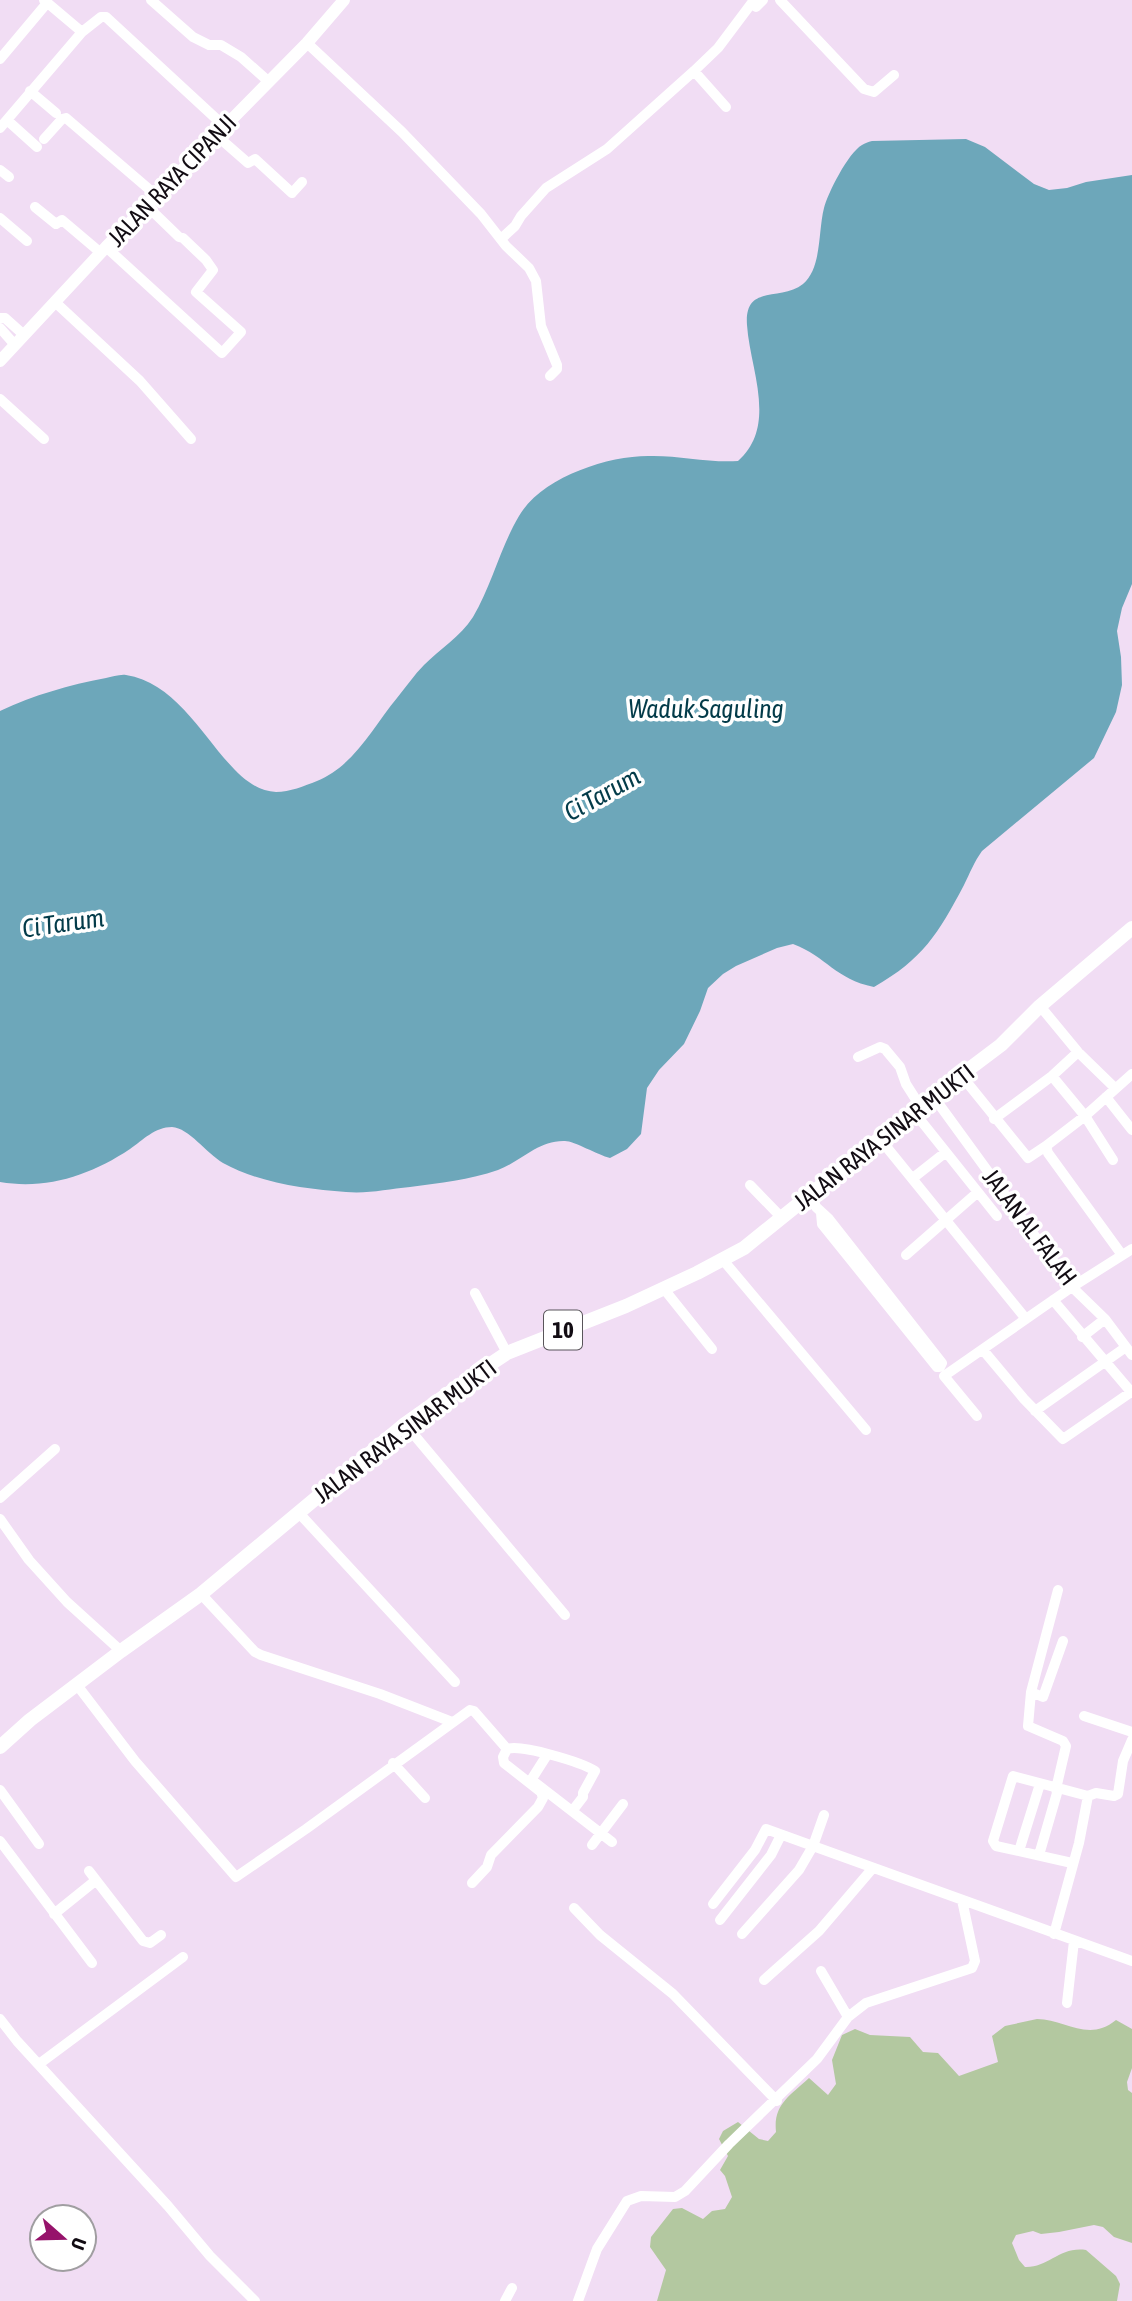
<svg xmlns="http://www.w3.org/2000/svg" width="1132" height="2301" viewBox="0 0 1132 2301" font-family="'Asap Condensed',sans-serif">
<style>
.green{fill:#b3c8a0}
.water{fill:#6da7ba}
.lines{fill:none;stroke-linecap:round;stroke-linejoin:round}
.minor{stroke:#fff;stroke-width:10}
.major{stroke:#fff;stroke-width:12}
.highway{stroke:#fff;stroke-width:14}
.labels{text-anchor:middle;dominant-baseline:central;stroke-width:7;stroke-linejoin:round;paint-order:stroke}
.shield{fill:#fff;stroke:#59555a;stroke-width:2}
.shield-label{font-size:23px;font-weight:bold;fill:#120c13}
.street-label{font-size:24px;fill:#120c13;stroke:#fff}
.water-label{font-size:26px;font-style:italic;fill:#033b49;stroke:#fff}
</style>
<rect width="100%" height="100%" fill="#f1ddf4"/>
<path class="green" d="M1037,2019C1065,2019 1088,2043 1116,2020L1132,2029V2068L1127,2082L1128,2090L1132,2093V2243L1114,2237L1103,2227L1094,2225L1059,2232L1041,2234L1033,2231L1016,2235L1012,2243L1019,2260L1025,2267C1048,2268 1060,2246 1086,2250L1116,2276L1120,2284L1117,2301H657L666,2270L650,2247L651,2237L673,2209L682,2208L703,2219L712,2211L725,2209L732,2197L725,2176L720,2170L728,2156L719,2139L723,2131L738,2122L759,2139L768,2141L776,2132C773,2104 790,2096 809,2078L828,2095L836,2084L832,2060L842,2035L855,2029L870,2035L910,2037L923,2052L938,2053L959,2076L998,2062L992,2036L1005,2026Z"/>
<path class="water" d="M966,139L985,147L1034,184L1049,190L1067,188L1086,182L1132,175V584L1122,608L1117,631L1121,657L1122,685L1116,712L1094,758L982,851C974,862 970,873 964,885C938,934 923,959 874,987C835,979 827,957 793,944L777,948L736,966L723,974L708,988L700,1011L684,1044L659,1070L647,1088L641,1134L627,1149L610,1158C598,1155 574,1141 565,1141C538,1140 522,1161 498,1170C469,1180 440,1183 410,1187C388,1189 368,1194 346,1192C305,1189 259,1183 223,1163C206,1153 189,1128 172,1127C155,1127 143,1140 130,1149C91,1175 47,1190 0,1182V711C34,695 69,685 106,678C112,677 120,674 126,675C195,685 223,791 276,792C290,792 304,786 317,781C354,766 373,727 397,698C406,687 414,675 424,665C440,649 460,637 473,617C492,585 500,548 519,516C541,478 606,456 648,456C678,455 708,463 738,461C778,425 750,370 747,325C744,283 781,302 803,284C822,268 818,231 824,208C828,193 848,153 862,145C865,143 868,142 872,141Z"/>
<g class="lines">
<path class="minor" d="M151,0L193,37L209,45H221L241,57L268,81
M780,0L864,89L874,92L894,75
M756,7L763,0
M82,32L101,17H106L224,126
M307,43L402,132L481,214L506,246L529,268L536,281L541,326L557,365V369L550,376
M0,59L47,3
M694,71L726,107
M30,91L56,113
M7,120L37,147
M0,128L82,32L44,0
M216,135L248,163L255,159L292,193L302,182
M44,139L62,119L66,118L157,196
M0,170L9,177
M35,207L56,224L62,220L101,253
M0,218L27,241
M501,239L515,226L521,216L546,188L607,149L694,71L718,48L754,0
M106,247L222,353L241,332L196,292L213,270L206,260L183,238L179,237L147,206
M55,302L140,381L191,439
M0,318H5L24,335
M0,328L15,345
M0,399L44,439
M1040,1006L1078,1052L1115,1088
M858,1057L880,1047L885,1049L900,1067L906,1084L920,1106
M961,1075L1028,1158L1046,1146L1048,1153L1122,1255
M1052,1076L1085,1116L1113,1160
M933,1096L1072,1287L1105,1319L1132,1355
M1106,1097L1132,1130
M914,1112L997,1216
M994,1119L1052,1076L1078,1052
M880,1139L1026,1319
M1046,1146L1085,1116L1132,1074
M913,1178L946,1152
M750,1185L781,1217
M811,1194L816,1207L829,1219L942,1363L940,1367H937L822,1224L821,1213
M906,1255L978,1192
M723,1260L866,1430
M664,1289L712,1349
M475,1293L507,1353
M1053,1300L1132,1393
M1082,1337L1105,1319
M983,1350L1024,1399L1063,1439L1131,1392
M1035,1411L1126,1347
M977,1416L944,1376L1072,1287L1132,1249
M405,1424L565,1615
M0,1498L55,1449
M298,1512L455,1682
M0,1519L29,1560L67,1602L121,1651
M1058,1590L1031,1692L1043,1697L1063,1641
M201,1594L255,1652L261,1655L380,1694L452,1722
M77,1685L135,1761L236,1877L306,1829L470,1710L474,1711L507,1749
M1031,1692L1028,1726L1063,1741L1066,1746L1056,1789L1057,1793L1039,1855
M1084,1716L1132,1732
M547,1755L533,1777V1781L612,1842
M393,1763L425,1798
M0,1790L39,1844
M824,1815L813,1846L1132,1961
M0,1841L92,1963
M592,1845L623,1804
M1019,1851L1040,1784
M1072,1863L996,1846L993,1841L1013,1776L1088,1796
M89,1871L143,1941L150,1943L161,1935
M472,1883L487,1867L491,1855L538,1807L543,1798L541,1792L504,1763L503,1757L507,1749C521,1744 581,1762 595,1771L583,1793V1797L573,1810
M713,1904L755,1850L766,1829L813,1846L799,1870L742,1934
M574,1908L600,1935L673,1994L777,2101
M54,1914L95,1881
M720,1920L771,1855L781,1835
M1054,1934L1079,1843L1088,1796L1096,1793L1114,1796L1118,1794L1123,1761L1132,1740
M821,1971L848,2017
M764,1980L819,1931L872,1869
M1067,2003L1074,1941
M0,2019L17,2041L168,2206L210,2256L255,2301
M39,2064L183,1957
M505,2301L512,2288
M578,2301L597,2249L627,2201L641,2196L675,2197L685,2191L729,2144L817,2059L848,2017L866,2003L972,1968L975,1961L962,1900"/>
<path class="major" d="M0,361L106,247L307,43L344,0"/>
<path class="highway" d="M0,1747L30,1720L121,1651L201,1594L405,1424L483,1369L507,1353L626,1306L697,1273L744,1248L920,1106L1001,1045L1040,1006L1132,928"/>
</g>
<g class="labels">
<rect class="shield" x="544" y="1310.5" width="38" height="39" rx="5"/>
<g class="shield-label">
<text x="563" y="1330">10</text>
</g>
<g class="street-label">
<text transform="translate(172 180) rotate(-46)">JALAN RAYA CIPANJI</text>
<text transform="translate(884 1137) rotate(-38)">JALAN RAYA SINAR MUKTI</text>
<text transform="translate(1030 1227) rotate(53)">JALAN AL FALAH</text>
<text transform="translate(405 1431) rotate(-37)">JALAN RAYA SINAR MUKTI</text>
</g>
<g class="water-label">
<text x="706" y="709">Waduk Saguling</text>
<text transform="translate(602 794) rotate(-29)">Ci Tarum</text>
<text transform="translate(63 923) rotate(-8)">Ci Tarum</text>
</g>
</g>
<g transform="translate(63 2238) rotate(110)"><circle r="33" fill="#ffffff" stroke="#a09ea1" stroke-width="2"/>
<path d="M0-5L12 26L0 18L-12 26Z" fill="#96136b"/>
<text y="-10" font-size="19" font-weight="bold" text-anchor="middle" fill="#120c13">U</text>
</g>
</svg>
